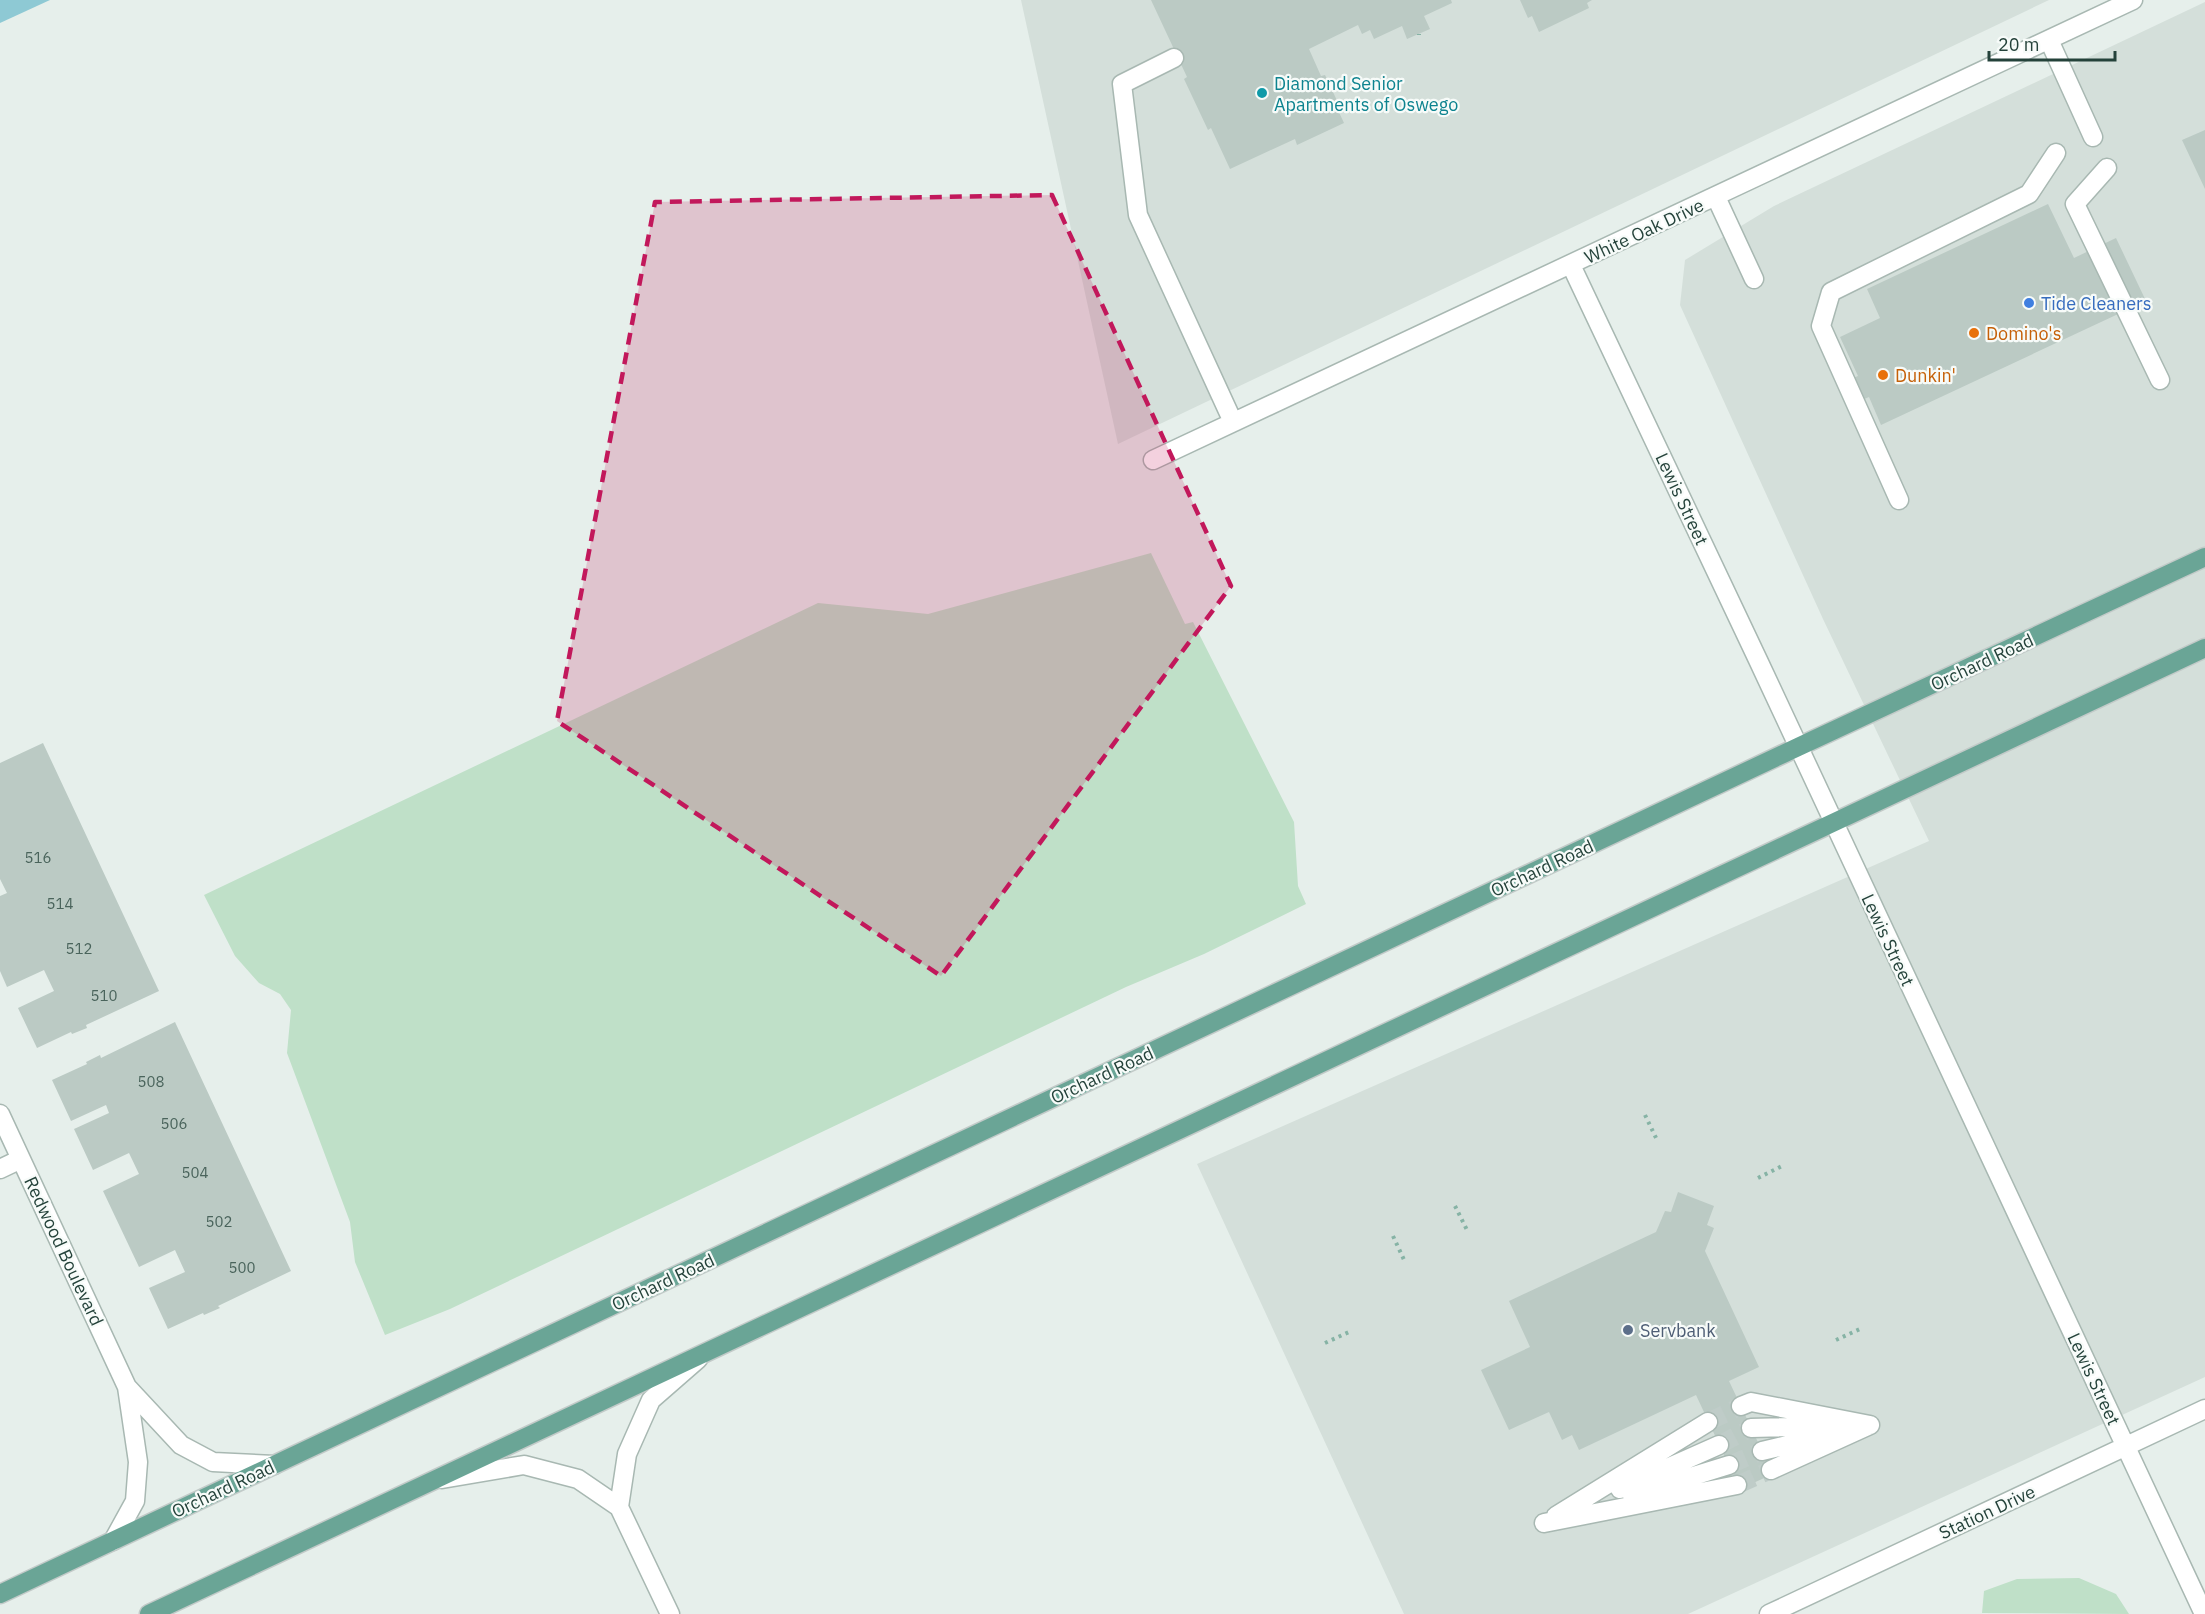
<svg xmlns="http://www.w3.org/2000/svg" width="2205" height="1614" viewBox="0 0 2205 1614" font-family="'IBM Plex Sans',sans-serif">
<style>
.built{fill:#d4dfda}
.green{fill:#bfe0c8}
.water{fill:#8ec9d4}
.building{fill:#bbcac4}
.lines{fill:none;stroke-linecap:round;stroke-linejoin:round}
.minor-tunnel{stroke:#bfccc8;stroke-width:18;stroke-dasharray:18 9;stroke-linecap:butt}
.minor-casing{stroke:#a8b8b2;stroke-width:21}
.major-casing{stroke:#c2cac8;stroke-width:21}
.path{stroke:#86b3a5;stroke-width:4;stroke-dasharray:3 4.5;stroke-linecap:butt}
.minor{stroke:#fff;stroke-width:18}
.major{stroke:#6aa596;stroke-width:18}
.marked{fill:#c2185b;fill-opacity:0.2;stroke:#c2185b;stroke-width:4.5;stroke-dasharray:12 8;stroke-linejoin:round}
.culture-dot{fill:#0f9aa8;stroke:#f7fbf9;stroke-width:2}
.shop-dot{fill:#3f7fe0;stroke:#f7fbf9;stroke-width:2}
.food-dot{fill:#e8710a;stroke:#f7fbf9;stroke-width:2}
.service-dot{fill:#5c6f8a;stroke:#f7fbf9;stroke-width:2}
.labels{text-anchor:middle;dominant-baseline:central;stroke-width:4.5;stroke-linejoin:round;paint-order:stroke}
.number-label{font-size:15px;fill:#4a645c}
.culture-label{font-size:18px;fill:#0d838f;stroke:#f7fbf9;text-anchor:start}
.street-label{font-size:18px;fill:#24423a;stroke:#f7fbf9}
.shop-label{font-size:18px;fill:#366cbe;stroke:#f7fbf9;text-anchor:start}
.food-label{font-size:18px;fill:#c56008;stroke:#f7fbf9;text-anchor:start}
.service-label{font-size:18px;fill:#4e5e75;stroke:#f7fbf9;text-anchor:start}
</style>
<rect width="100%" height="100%" fill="#e6efeb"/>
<path class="built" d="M1021,0H2049L1118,444Z
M2205,2V1377L1688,1614H1404L1197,1164L1929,841L1823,619L1680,305L1685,260L1774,206Z"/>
<path class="green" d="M1151,553L1185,624L1193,622L1294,822L1298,886L1306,904L1204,954L1126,987L450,1309L385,1335L355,1262L350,1222L287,1053L291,1010L280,994L259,983L235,956L204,895L818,603L928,614Z
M2079,1578L2116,1594L2129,1614L1982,1613L1984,1591L2017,1579Z"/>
<path class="water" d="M0,0H50L0,23Z"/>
<path class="building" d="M1151,0H1451L1452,3L1424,16L1430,29L1407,39L1402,26L1374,39L1370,30L1362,34L1358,25L1309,49L1321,76L1325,75L1340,107L1337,108L1344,123L1297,145L1295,139L1230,169L1211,128L1208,130L1184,79L1187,77Z
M1520,0H1592L1587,3L1589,8L1539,32L1532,16L1528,18Z
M2205,130V189L2182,140Z
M2048,204L2074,258L2116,238L2146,301L1881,425L1869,397L1862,400L1853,378L1858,376L1840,337L1880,318L1867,289Z
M43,743L159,991L86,1025L87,1028L72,1034L71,1032L37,1048L18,1008L54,991L44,970L7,987L0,971V896L7,893L0,879V763Z
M175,1022L291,1271L218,1306L220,1308L204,1315L203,1313L168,1329L149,1288L185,1272L175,1250L139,1267L103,1191L139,1174L129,1153L93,1170L74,1129L109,1113L106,1105L71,1121L52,1080L87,1064L86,1062L100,1055L101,1058Z
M1678,1192L1714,1206L1707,1225L1714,1228L1705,1251L1759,1367L1729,1381L1773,1474L1740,1489L1696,1395L1579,1450L1572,1435L1562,1440L1549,1412L1509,1430L1481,1370L1530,1347L1509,1301L1656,1232L1665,1211L1671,1212Z"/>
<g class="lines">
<path class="minor-tunnel" d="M1708,1422L1741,1406
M1719,1445L1751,1428
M1729,1465L1762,1451
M1737,1485L1771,1470"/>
<g class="minor-casing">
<path id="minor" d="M2049,40L2093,137
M1174,58L1122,84L1138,215L1233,422
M2107,168L2075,204L2160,380
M1716,197L1754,279
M1571,265L1758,660L2204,1614
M1153,460L2133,0
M1899,500L1821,326L1831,292L2029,194L2056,153
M0,1114L127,1387
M0,1169L21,1159
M1741,1406L1751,1402L1870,1425
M1751,1428L1835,1426
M1762,1451L1833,1434
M1771,1470L1870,1425
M442,1479L524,1465L578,1479L619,1507L670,1614
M1620,1489L1719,1445
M1632,1495L1729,1465
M619,1507L627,1454L651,1400L698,1359
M1556,1516L1708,1422
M1544,1523L1737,1485
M113,1541L135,1501L138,1462L127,1387L181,1445L213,1462L274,1465
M1769,1614L2205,1409"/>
</g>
<g class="major-casing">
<path id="major" d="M0,1594L1798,747L2205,557
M149,1614L2205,648"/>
</g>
<path class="path" d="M1419,34V35
M1645,1115L1658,1142
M1758,1178L1784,1165
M1455,1206L1468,1232
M1393,1236L1405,1262
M1836,1340L1862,1328
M1325,1343L1349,1332"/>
<use href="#minor" class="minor"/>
<use href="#major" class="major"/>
</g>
<path class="marked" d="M1052,195L1231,586L941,976L557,721L655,202Z"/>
<circle class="culture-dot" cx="1262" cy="93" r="6"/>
<circle class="shop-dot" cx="2029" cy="303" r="6"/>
<g class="food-dot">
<circle cx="1974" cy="333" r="6"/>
<circle cx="1883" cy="375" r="6"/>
</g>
<circle class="service-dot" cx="1628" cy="1330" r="6"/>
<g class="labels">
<g class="number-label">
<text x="38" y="857">516</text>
<text x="60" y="903">514</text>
<text x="79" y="948">512</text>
<text x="104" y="995">510</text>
<text x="151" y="1081">508</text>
<text x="174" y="1123">506</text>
<text x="195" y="1172">504</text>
<text x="219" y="1221">502</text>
<text x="242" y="1267">500</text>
</g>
<g class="culture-label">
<text x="1274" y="83">Diamond Senior<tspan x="1274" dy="21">Apartments of Oswego</tspan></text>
</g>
<g class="street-label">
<text transform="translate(1644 231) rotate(-25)">White Oak Drive</text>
<text transform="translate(1682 499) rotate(65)">Lewis Street</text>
<text transform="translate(1982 662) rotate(-25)">Orchard Road</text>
<text transform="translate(1542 868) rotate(-25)">Orchard Road</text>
<text transform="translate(1888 940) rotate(65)">Lewis Street</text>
<text transform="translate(1102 1075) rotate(-25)">Orchard Road</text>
<text transform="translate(64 1251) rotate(65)">Redwood Boulevard</text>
<text transform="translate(663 1282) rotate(-25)">Orchard Road</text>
<text transform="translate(2094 1379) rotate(65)">Lewis Street</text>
<text transform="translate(223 1489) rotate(-25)">Orchard Road</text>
<text transform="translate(1987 1512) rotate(-25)">Station Drive</text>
</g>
<g class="shop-label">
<text x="2041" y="303">Tide Cleaners</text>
</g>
<g class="food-label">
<text x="1986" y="333">Domino's</text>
<text x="1895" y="375">Dunkin'</text>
</g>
<g class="service-label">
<text x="1640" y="1330">Servbank</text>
</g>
</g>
<path d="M1989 51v9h126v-9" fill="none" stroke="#24423a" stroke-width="3"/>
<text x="1998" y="51" font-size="18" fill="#24423a" stroke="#f7fbf9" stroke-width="4.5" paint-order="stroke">20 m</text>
</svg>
